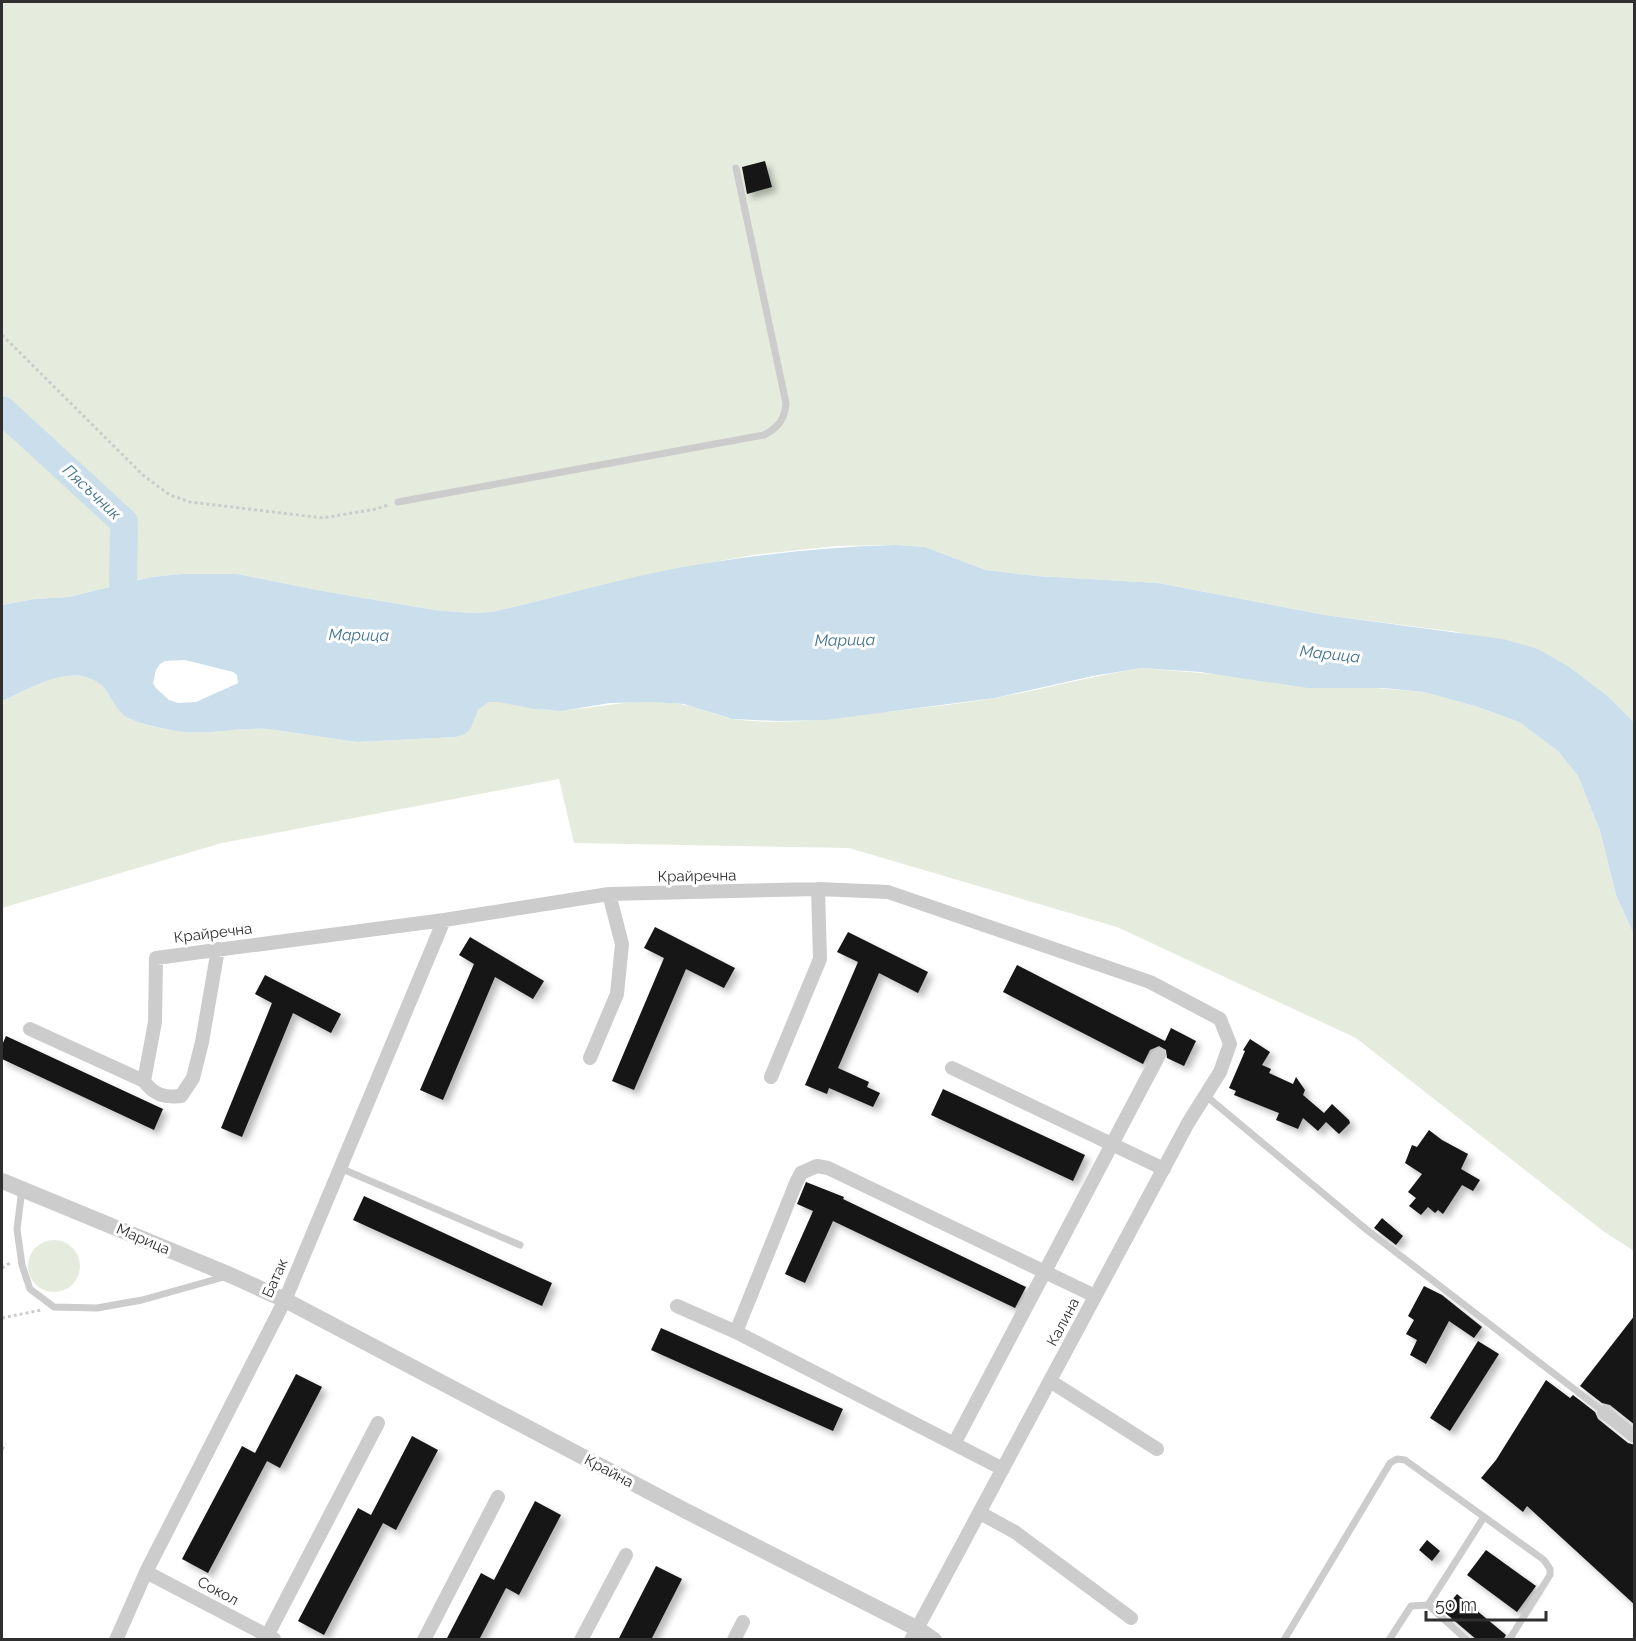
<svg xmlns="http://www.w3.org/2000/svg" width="1636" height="1641" viewBox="0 0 1636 1641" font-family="Raleway,sans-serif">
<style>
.green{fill:#e5ecdd}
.water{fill:#cadfeb;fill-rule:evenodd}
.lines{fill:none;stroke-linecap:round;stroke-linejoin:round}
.river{stroke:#cadfeb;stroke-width:28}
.building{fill:#161616;filter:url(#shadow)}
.path{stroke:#ccc;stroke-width:3;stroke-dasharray:3 3;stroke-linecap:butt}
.service{stroke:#ccc;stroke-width:7}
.minor{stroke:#ccc;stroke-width:14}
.tertiary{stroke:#ccc;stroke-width:16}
.labels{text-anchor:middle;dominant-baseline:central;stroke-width:6;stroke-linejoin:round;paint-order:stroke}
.street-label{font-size:15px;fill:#2f2f2f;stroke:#fff}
.water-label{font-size:16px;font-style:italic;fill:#3f728e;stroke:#fff}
</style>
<defs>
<filter id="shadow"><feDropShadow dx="5" dy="5" stdDeviation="3" flood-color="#0004"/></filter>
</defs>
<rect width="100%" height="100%" fill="#fff"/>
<path class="green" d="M2,2H1634V722L1609,697L1571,668L1457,632L1325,615L1158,583L1036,576L986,570L925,547L895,545L837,546L753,555L675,569L492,612L471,613L435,610L317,590L238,574H182L151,577L69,597L34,599L2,605Z
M1142,668L1424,692L1478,707L1519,722L1558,751L1578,776L1600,831L1616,895L1634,935V1251L1603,1231L1356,1038L1117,927L849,848L574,843L559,779L222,843L2,908V701C28,690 68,663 97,682C109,689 113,706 123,715C131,722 159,728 171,730C203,737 236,727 268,729L357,742L456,737C480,730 469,710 487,702C500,697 531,709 545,710C580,712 614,701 649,702C661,702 674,702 685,705C701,708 717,716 733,719C778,725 825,720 869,714C911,709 954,705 995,698C1044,689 1093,676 1142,668Z
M28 1266a26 26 0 1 1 52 0a26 26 0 1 1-52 0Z"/>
<path class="water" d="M895,545L925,547L986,570L1036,576L1158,583L1325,615L1503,639L1538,649L1571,668L1609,697L1634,722V935L1616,895L1600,831L1578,776L1558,751L1519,722L1478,707L1424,692L1383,688H1308L1200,672L1142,668L1093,676L995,698L826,720L778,721L732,719L684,704L652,702L610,703L561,711L535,709L498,702H488L478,710L471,728L465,734L456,737L357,742L268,729C236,727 203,737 171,730C160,728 131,722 123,715C113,706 109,689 97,682C68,663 28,690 2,701V605L34,599L69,597L151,577L182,574H238L317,590L435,610L471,613L492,612C554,598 615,580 678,568C750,555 822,547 895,545ZM185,660L233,672L237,675L238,683L196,702L178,703L169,700L156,688L153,683L156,670L160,664L165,661Z"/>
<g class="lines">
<path class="river" d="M2,410L124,522L123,583L128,620"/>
</g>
<path class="building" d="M765,161L772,187L747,194L742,167Z
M655,927L735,968L724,988L686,969L634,1090L612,1081L664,958L644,948Z
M848,932L928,972L918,993L879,973L838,1068L869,1082L867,1087L880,1093L873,1107L829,1088L827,1094L805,1085L858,962L837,952Z
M470,937L544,981L533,999L495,977L443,1100L420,1090L474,964L459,955Z
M1017,965L1165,1041L1171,1028L1196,1041L1184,1066L1167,1058L1166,1050L1159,1046L1150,1050L1143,1064L1003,992Z
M265,975L341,1014L331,1033L293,1013L242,1137L221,1128L272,1003L255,994Z
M6,1036L163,1109L154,1130L2,1059V1045Z
M1250,1039L1270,1052L1262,1065L1271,1069L1269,1073L1293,1084L1296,1077L1305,1090L1303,1095L1324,1113L1332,1104L1349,1120L1350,1123L1339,1134L1326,1122L1318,1131L1303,1118L1298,1129L1276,1120L1279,1113L1234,1095L1236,1091L1229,1088L1245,1051L1243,1050Z
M943,1089L1085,1155L1073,1181L931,1115Z
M1429,1130L1442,1140L1468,1154L1461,1169L1480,1180L1473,1191L1462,1185L1443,1214L1438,1210L1435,1213L1428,1207L1421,1215L1409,1206L1416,1198L1408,1192L1422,1174L1405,1163L1412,1145L1417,1147Z
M806,1182L844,1197L843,1199L1026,1287L1015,1308L833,1221L805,1283L785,1274L813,1211L797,1204Z
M364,1196L552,1283L542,1306L353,1220Z
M1382,1218L1403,1236L1396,1245L1374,1228Z
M1424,1286L1442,1295L1482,1327L1474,1338L1449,1321L1426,1364L1410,1355L1417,1340L1406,1334L1414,1320L1408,1316Z
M1635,1315V1425L1610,1405L1602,1403L1580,1386Z
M661,1328L843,1409L833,1431L651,1350Z
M1478,1341L1499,1354L1450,1431L1430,1418Z
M296,1374L322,1387L280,1468L267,1461L208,1573L182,1559L242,1446L255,1453Z
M1546,1380L1570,1398L1573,1395L1595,1412L1598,1419L1628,1443L1635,1445V1605L1527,1506L1523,1512L1481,1478L1496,1460Z
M412,1436L438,1450L396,1530L383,1523L324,1635L298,1621L358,1508L371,1515Z
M535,1501L561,1515L519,1595L506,1588L479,1640H446L481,1573L494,1580Z
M1427,1540L1440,1551L1432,1561L1419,1550Z
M1486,1550L1536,1586L1517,1612L1467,1575Z
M656,1566L682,1579L651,1640H618Z
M1457,1594L1506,1635L1503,1640H1477L1443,1611Z"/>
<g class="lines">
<path class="path" d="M2,335L144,476L170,495L190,502L323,518L376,509L388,505
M2,1268L10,1263
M2,1318L41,1310
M2,1449L6,1444"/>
<path class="service" d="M398,502L764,435C778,428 785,419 786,403L736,168
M1205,1095L1367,1230L1604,1412
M340,1168L520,1245
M22,1189L17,1229L22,1265L30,1289L54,1307L97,1308L142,1300L224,1277
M1428,1605L1467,1640
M1284,1640L1390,1463L1397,1459L1405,1460L1544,1560L1550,1569V1575L1509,1640
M1389,1640L1411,1606L1428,1605L1484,1517"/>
<path class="minor" d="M218,949L202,1042L193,1078L181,1096C164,1098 154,1095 144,1081L155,1022L156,958L444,920L609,894L818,889L888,892L1150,982L1220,1019L1230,1044L1220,1072L1188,1123L911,1640
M30,1029L144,1081
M590,1058L617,994L622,944L609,894
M952,1068L1164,1169
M771,1077L820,959L818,889
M677,1306L736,1332L1003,1469
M736,1332L796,1183L801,1173L817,1166L828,1168L1095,1296
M1050,1381L1157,1449
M1604,1412L1634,1436
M954,1444L1159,1055
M980,1513L1015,1532L1131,1618
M146,1572L274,1639
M267,1636L378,1423
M116,1640L146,1572L285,1300L444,920
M424,1640L498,1497
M581,1640L626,1555
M734,1640L743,1622"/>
<path class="tertiary" d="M2,1181L230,1275L285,1300L684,1510L918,1629L934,1640"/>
</g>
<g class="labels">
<g class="street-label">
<text transform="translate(697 876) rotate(-1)">Крайречна</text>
<text transform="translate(213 933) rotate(-7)">Крайречна</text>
<text transform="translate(143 1239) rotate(23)">Марица</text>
<text transform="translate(275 1278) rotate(-66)">Батак</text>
<text transform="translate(1063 1322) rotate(-62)">Калина</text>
<text transform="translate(609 1471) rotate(28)">Крайна</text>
<text transform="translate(218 1591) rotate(28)">Сокол</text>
</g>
<g class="water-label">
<text transform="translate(92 492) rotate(43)">Пясъчник</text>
<text transform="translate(359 635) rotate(1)">Марица</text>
<text transform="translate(845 640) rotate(-1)">Марица</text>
<text transform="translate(1330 654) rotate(6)">Марица</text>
</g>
</g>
<rect width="1636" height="1641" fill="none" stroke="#2f2f2f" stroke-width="6"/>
<path d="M1426 1611v9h120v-9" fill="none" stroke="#2f2f2f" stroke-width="3"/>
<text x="1435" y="1611" font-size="18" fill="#2f2f2f" stroke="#ffffff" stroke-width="4.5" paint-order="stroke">50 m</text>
</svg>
